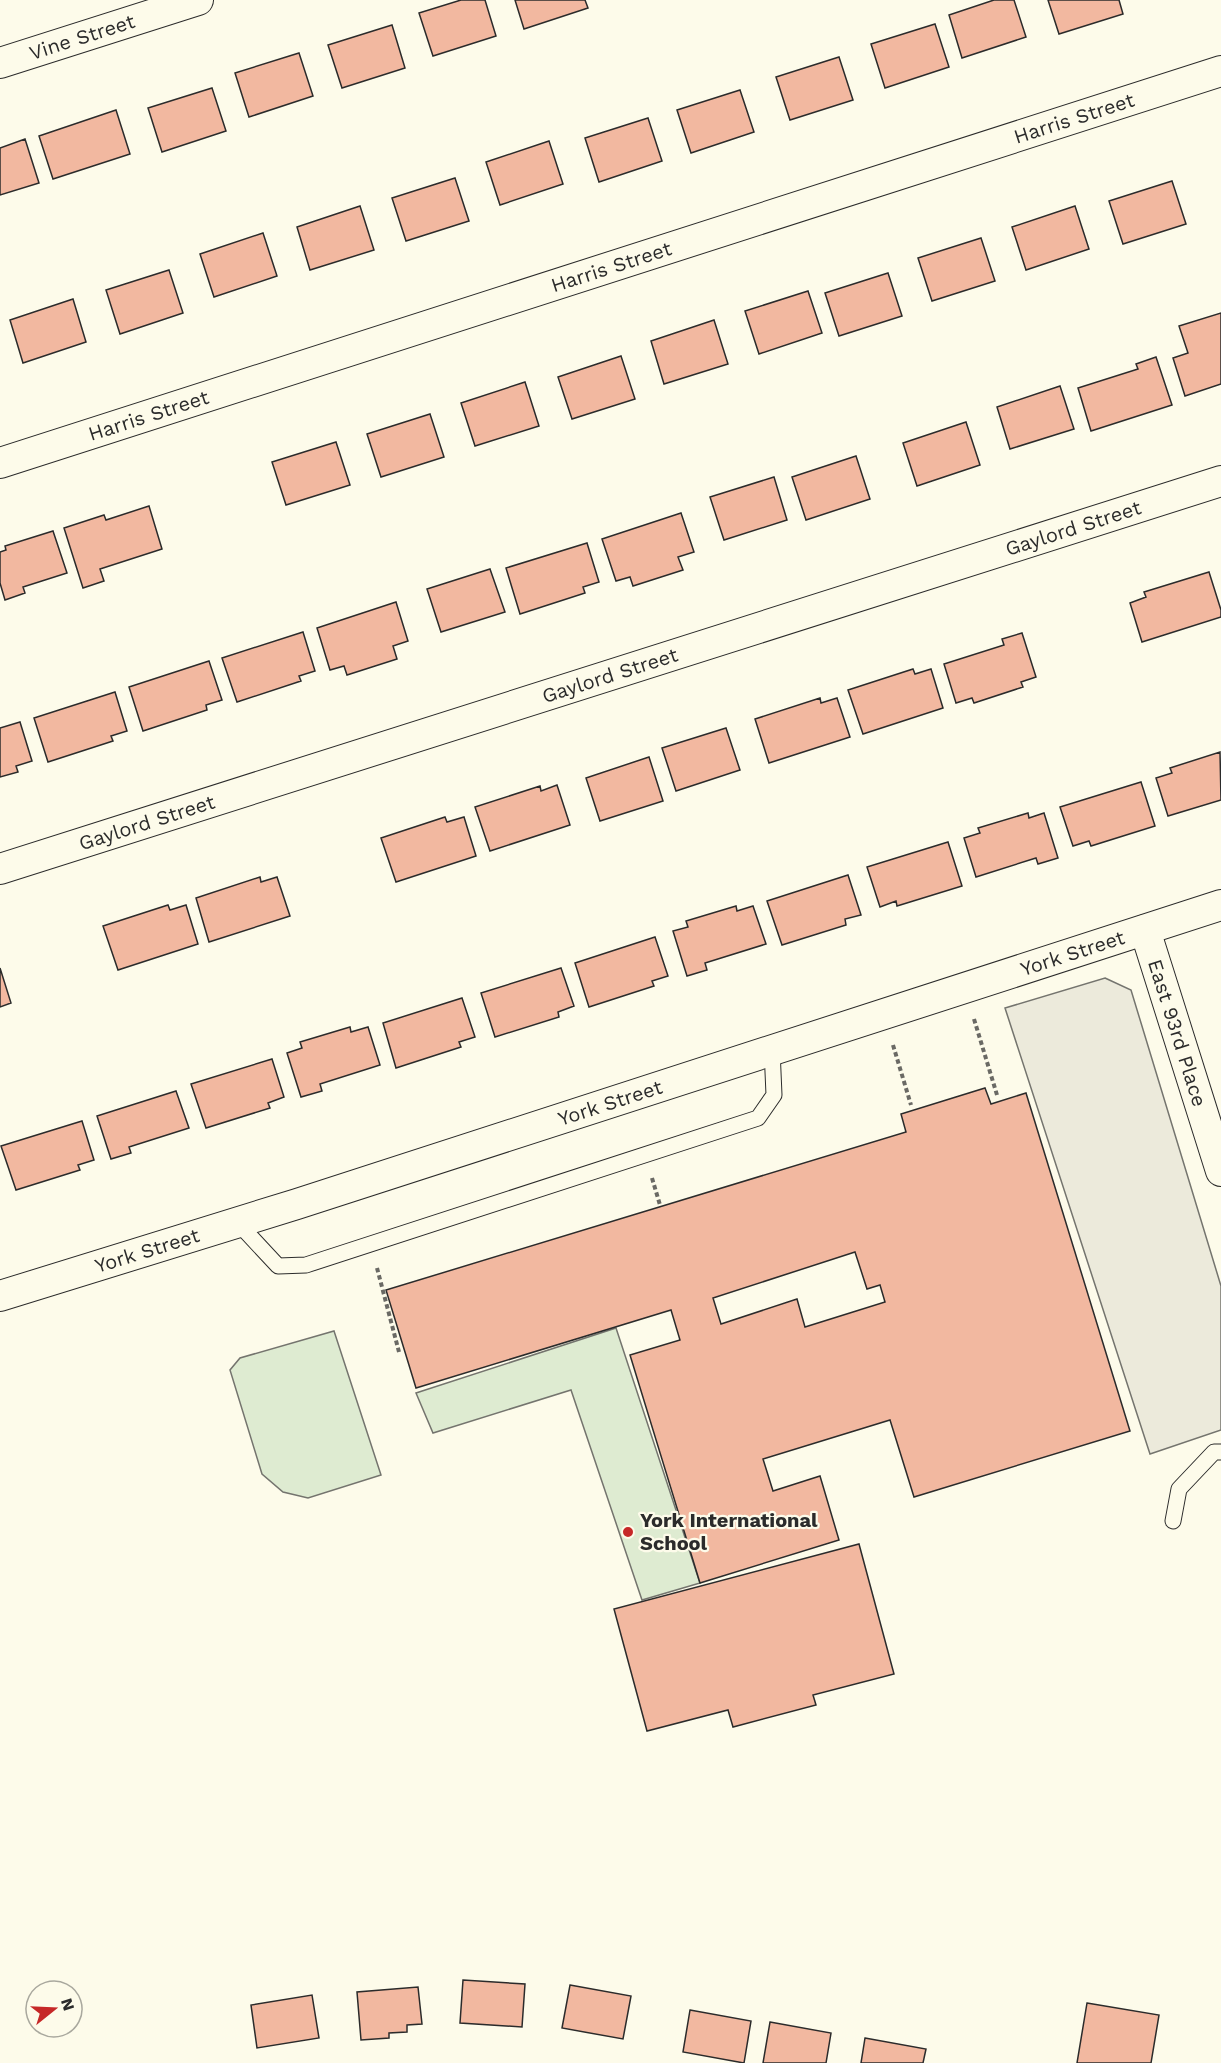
<svg xmlns="http://www.w3.org/2000/svg" width="1221" height="2063" viewBox="0 0 1221 2063" font-family="'Work Sans',sans-serif">
<style>
.green{fill:#deebd1;stroke:#74746e;stroke-width:1.5}
.parking{fill:#eceadb;stroke:#74746e;stroke-width:1.5}
.building{fill:#f2b8a0;stroke:#2b2b2b;stroke-width:1.5;fill-rule:evenodd}
.lines{fill:none;stroke-linecap:round;stroke-linejoin:round}
.service-casing{stroke:#2b2b2b;stroke-width:17}
.minor-casing{stroke:#2b2b2b;stroke-width:32}
.path{stroke:#6a6964;stroke-width:4;stroke-dasharray:4.5 3;stroke-linecap:butt}
.service{stroke:#fdfbea;stroke-width:15}
.minor{stroke:#fdfbea;stroke-width:30}
.poi-dot{fill:#c62828;stroke:#fdfbea;stroke-width:2}
.labels{text-anchor:middle;dominant-baseline:central;stroke-width:4.5;stroke-linejoin:round;paint-order:stroke}
.street-label{font-size:20px;fill:#2b2b2b;stroke:#fdfbea}
.poi-label{font-size:20px;font-weight:bold;fill:#2b2b2b;stroke:#fdfbea;text-anchor:start}
</style>
<rect width="100%" height="100%" fill="#fdfbea"/>
<path class="green" d="M616,1328L700,1583L642,1600L571,1390L433,1433L416,1393Z
M334,1331L381,1475L308,1498L283,1492L262,1474L230,1370L240,1358Z"/>
<path class="parking" d="M1105,978L1131,990L1221,1286V1430L1150,1454L1005,1008Z"/>
<path class="building" d="M461,0H485L496,36L433,56L419,13Z
M515,0H585L588,8L524,29Z
M994,0H1014L1026,37L962,58L949,15Z
M1048,0H1119L1123,14L1059,34Z
M935,24L949,67L885,88L871,44Z
M392,25L405,68L342,88L328,45Z
M299,53L313,96L249,117L235,73Z
M839,57L853,100L790,120L776,77Z
M212,88L226,131L162,152L148,108Z
M740,90L754,132L691,153L677,110Z
M116,110L130,154L53,179L39,136Z
M648,118L662,161L599,182L585,138Z
M25,139L39,183L0,195V148Z
M549,141L563,184L500,205L486,162Z
M455,178L469,221L406,241L392,198Z
M1172,181L1186,224L1123,244L1109,201Z
M360,206L374,250L310,270L297,227Z
M1075,206L1089,249L1026,270L1012,227Z
M263,233L277,276L214,297L200,254Z
M981,238L995,281L932,301L918,258Z
M169,270L183,313L120,334L106,290Z
M888,273L902,316L839,336L825,293Z
M808,291L822,333L759,354L745,311Z
M73,299L86,342L23,363L10,320Z
M1221,313V384L1185,396L1173,358L1188,353L1179,326Z
M714,320L728,364L664,384L651,341Z
M621,356L635,399L572,419L558,377Z
M1156,357L1172,405L1091,431L1078,388L1138,369L1136,364Z
M525,382L539,426L475,446L461,403Z
M1060,386L1074,429L1010,449L997,407Z
M430,414L444,457L381,477L367,434Z
M966,422L980,465L917,486L903,443Z
M336,442L350,485L286,505L272,462Z
M856,456L870,499L806,520L792,477Z
M774,477L787,520L724,540L710,497Z
M149,506L162,549L100,569L104,581L83,588L64,528L104,515L106,520Z
M681,513L694,552L678,557L683,570L633,586L630,577L616,581L602,539Z
M53,531L67,573L23,587L25,593L5,600L0,583V552L6,550L5,546Z
M587,543L599,582L583,587L585,593L520,614L506,568Z
M490,569L505,612L441,632L427,589Z
M1209,572L1221,610V617L1142,642L1130,603L1146,597L1144,592Z
M396,602L408,641L393,646L397,659L347,675L344,666L330,670L317,628Z
M303,632L315,671L299,676L301,681L237,702L222,658Z
M1022,633L1036,677L1021,682L1023,687L974,703L972,698L956,703L944,664L1004,645L1002,639Z
M209,661L222,700L206,705L207,710L143,731L129,687Z
M913,669L915,674L931,669L943,708L863,734L848,690Z
M115,692L127,731L111,736L113,741L48,762L34,718Z
M820,698L821,703L837,698L850,737L769,763L755,719Z
M20,722L32,761L16,766L18,772L0,777V728Z
M726,728L740,770L676,791L662,748Z
M1220,752L1221,800L1168,816L1156,778L1172,773L1170,768Z
M649,757L663,801L600,821L586,778Z
M1141,782L1155,826L1091,846L1089,841L1073,846L1060,807Z
M557,785L570,825L490,851L475,807L540,786L541,791Z
M1028,813L1029,818L1044,813L1058,858L1038,864L1036,858L976,877L964,838L980,833L978,828Z
M445,817L447,822L464,817L476,856L396,882L381,838Z
M948,842L962,886L897,906L896,901L880,907L867,867Z
M848,875L861,915L845,919L846,925L782,945L767,901Z
M260,877L261,882L277,877L290,916L209,942L196,898Z
M168,905L170,910L186,905L198,944L118,970L103,926Z
M736,906L737,911L753,906L766,944L705,963L707,970L687,976L673,931L688,927L686,921Z
M655,937L668,976L652,981L654,986L589,1007L575,963Z
M0,968L11,1003L0,1007Z
M561,968L574,1006L558,1012L559,1017L495,1037L481,993Z
M462,998L475,1037L459,1042L461,1047L396,1068L383,1023Z
M350,1027L351,1032L368,1027L380,1065L320,1084L322,1091L301,1097L287,1053L302,1048L300,1042Z
M272,1059L284,1097L268,1103L270,1108L206,1128L191,1084Z
M985,1088L991,1104L1026,1093L1130,1431L914,1497L890,1420L763,1459L773,1491L820,1476L839,1540L700,1583L630,1355L680,1340L671,1310L416,1388L386,1290L906,1132L901,1114ZM855,1252L867,1289L880,1285L885,1302L805,1327L797,1299L721,1324L713,1298Z
M176,1091L189,1128L129,1147L131,1153L111,1159L97,1116Z
M82,1121L94,1160L78,1165L80,1170L16,1190L1,1146Z
M859,1544L894,1674L813,1695L816,1705L733,1727L728,1710L647,1731L614,1609Z
M463,1980L525,1984L522,2027L460,2023Z
M570,1985L631,1996L623,2039L562,2028Z
M418,1987L422,2024L407,2025V2032L389,2033V2038L361,2040L357,1992Z
M312,1995L319,2038L257,2048L251,2005Z
M1087,2003L1159,2015L1151,2063H1077Z
M690,2010L751,2021L744,2063L683,2052Z
M770,2022L831,2033L826,2063H763Z
M865,2038L926,2049L923,2063H861Z"/>
<g class="lines">
<g class="service-casing">
<path id="service" d="M237,1222L278,1266L306,1265L758,1118L774,1095L772,1049
M1173,1521L1179,1489L1214,1452H1221"/>
</g>
<g class="minor-casing">
<g id="minor">
<path id="s1" d="M0,63L198,0"/>
<path id="s2" d="M0,463L1221,71"/>
<path id="s3" d="M0,869L1221,481"/>
<path id="s4" d="M1145,930L1221,1171"/>
<path id="s5" d="M0,1296L297,1204L1221,905"/>
</g>
</g>
<path class="path" d="M974,1019L997,1095
M893,1045L911,1105
M652,1178L660,1205
M377,1268L399,1352"/>
<use href="#service" class="service"/>
<use href="#minor" class="minor"/>
</g>
<circle class="poi-dot" cx="628" cy="1532" r="6"/>
<g class="labels">
<g class="street-label">
<text stroke="none"><textPath href="#s1" startOffset="86">Vine Street</textPath></text>
<text stroke="none"><textPath href="#s2" startOffset="1128">Harris Street</textPath></text>
<text stroke="none"><textPath href="#s2" startOffset="642">Harris Street</textPath></text>
<text stroke="none"><textPath href="#s2" startOffset="156">Harris Street</textPath></text>
<text stroke="none"><textPath href="#s3" startOffset="1126">Gaylord Street</textPath></text>
<text stroke="none"><textPath href="#s3" startOffset="640">Gaylord Street</textPath></text>
<text stroke="none"><textPath href="#s3" startOffset="154">Gaylord Street</textPath></text>
<text stroke="none"><textPath href="#s5" startOffset="1126">York Street</textPath></text>
<text stroke="none"><textPath href="#s4" startOffset="108">East 93rd Place</textPath></text>
<text stroke="none"><textPath href="#s5" startOffset="640">York Street</textPath></text>
<text stroke="none"><textPath href="#s5" startOffset="154">York Street</textPath></text>
</g>
<g class="poi-label">
<text x="640" y="1520">York International<tspan x="640" dy="23">School</tspan></text>
</g>
</g>
<g transform="translate(54 2009) rotate(72)"><circle r="28" fill="#fdfbea" stroke="#a9a89e" stroke-width="1.5"/>
<path d="M0-4.5L10 22L0 15L-10 22Z" fill="#c62828"/>
<text y="-9" font-size="16" font-weight="bold" text-anchor="middle" fill="#2b2b2b">N</text>
</g>
</svg>
